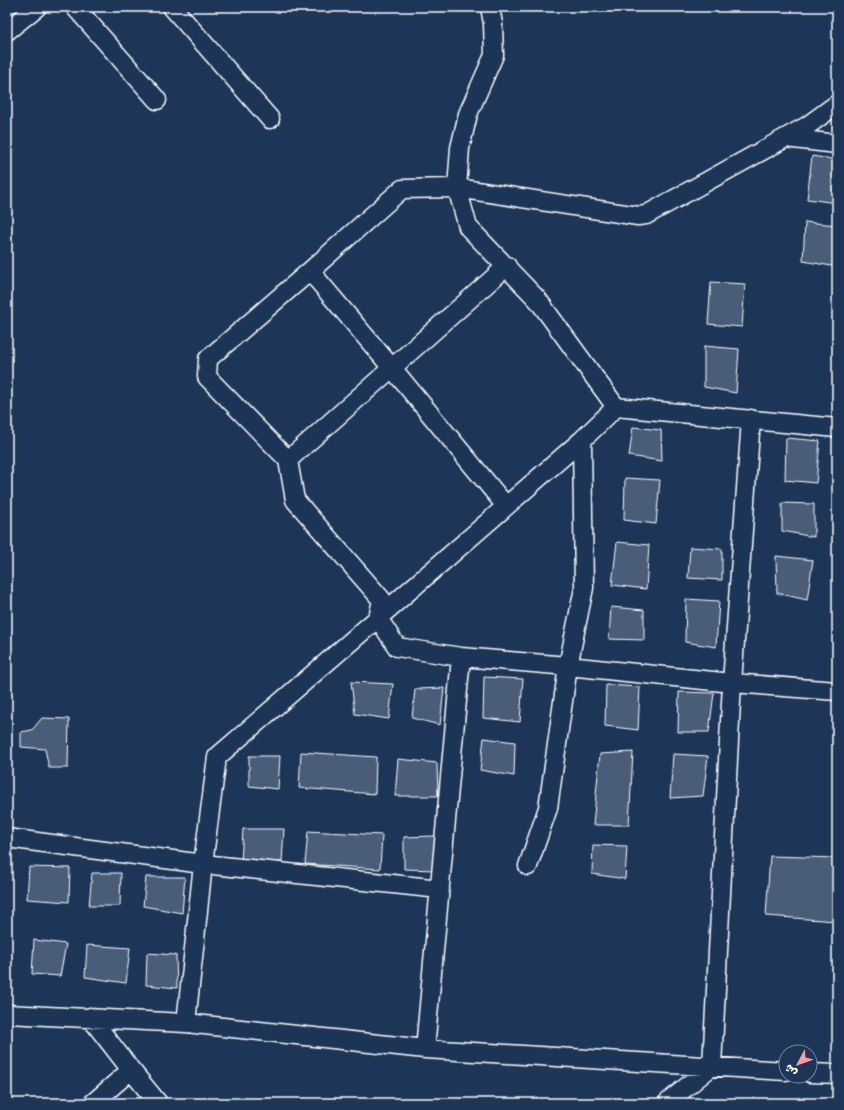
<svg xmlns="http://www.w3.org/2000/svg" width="844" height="1110" viewBox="0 0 844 1110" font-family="'Shantell Sans','Playpen Sans Arabic',sans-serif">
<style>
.building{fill:#4a5d79;stroke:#fff}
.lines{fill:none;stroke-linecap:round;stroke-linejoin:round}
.minor-casing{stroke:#fff;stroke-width:21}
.minor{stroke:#1d3557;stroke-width:18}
</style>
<rect width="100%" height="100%" fill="#1d3557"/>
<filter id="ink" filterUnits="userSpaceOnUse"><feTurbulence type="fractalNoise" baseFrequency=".025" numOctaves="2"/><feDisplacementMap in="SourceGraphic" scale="8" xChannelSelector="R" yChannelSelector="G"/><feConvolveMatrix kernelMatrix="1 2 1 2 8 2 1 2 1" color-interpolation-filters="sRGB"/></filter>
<g filter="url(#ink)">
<path class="building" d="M812,156L837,160V203L807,199Z
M805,222L837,225V267L803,261Z
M711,282L745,284L742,327L708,324Z
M704,346L739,349L736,393L704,387Z
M633,427L661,430L662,461L629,456Z
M786,438L820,441L816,483L785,480Z
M625,478L660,480L656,524L624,520Z
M782,503L814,504V537L782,531Z
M617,542L649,545L646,589L612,585Z
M690,547L722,549V580L688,578Z
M776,556L813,560L807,600L777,593Z
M686,599L719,601L716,647L685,642Z
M611,607L644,610V640L609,639Z
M484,677L523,679L520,722L483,718Z
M351,682L393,684L389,719L355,714Z
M606,685L640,687L638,730L605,726Z
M444,688L440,725L412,718L415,689Z
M679,692L714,693L709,732H678Z
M42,718L69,719L68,768H49L45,749L21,747V732L32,730Z
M484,738L515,742L514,776L480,770Z
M301,752L376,757L375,794L299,788Z
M633,752L629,825H593L600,754Z
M673,754L708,756L703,796L670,798Z
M249,756H280L278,789L249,786Z
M398,759L437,763L438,796H395Z
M243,829H284L282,862L241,863Z
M308,831L382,835L380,869L305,864Z
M435,836V870L404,869V837Z
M593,845L627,846L625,879L592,874Z
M770,856L837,858V895L835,921L766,916Z
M29,867L70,868L69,902L27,899Z
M92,873H121L120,906H89Z
M146,877H185L182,913L143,906Z
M7,940H9V974L7,973Z
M34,940L66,944L60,976L32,974Z
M87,945L130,948L126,983L85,977Z
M147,953L176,955L177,988L146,985Z"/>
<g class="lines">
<g class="minor-casing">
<path id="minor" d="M75,7L157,100
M172,7L270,119
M7,31L37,7
M785,138L837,144
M310,271L392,368L506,506
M616,407L837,428
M288,460L207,377L208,359L310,271L402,189L457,188L638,216L646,215L807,126L837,104
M378,618L582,440L616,407L538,300L468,227L457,188L460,148L468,114L494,55L493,24L490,7
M378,618L382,600L295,500L288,460L507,266
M7,838L203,864L440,889
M528,866L548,808L568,666L584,588L582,440
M7,1014L186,1023L425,1049L786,1071
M90,1017L131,1070L158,1103
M186,1023L203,864L217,757L378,618L397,647L461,657L568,666L732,683L837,691
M425,1049L461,657
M810,1073L837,1074
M93,1103L131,1070
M667,1103L712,1066L732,683L751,419"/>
</g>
<use href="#minor" class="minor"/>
</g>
</g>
<rect width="844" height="1110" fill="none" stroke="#1d3557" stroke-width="24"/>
<rect x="12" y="12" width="820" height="1086" fill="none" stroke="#fff" stroke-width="1.5" filter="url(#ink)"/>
<g transform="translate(798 1064) rotate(229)"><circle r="19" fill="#1d3557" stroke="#77869a"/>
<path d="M0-3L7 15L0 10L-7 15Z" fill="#ff9aa2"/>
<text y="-6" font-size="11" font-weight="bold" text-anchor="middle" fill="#ffffff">ش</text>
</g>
</svg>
